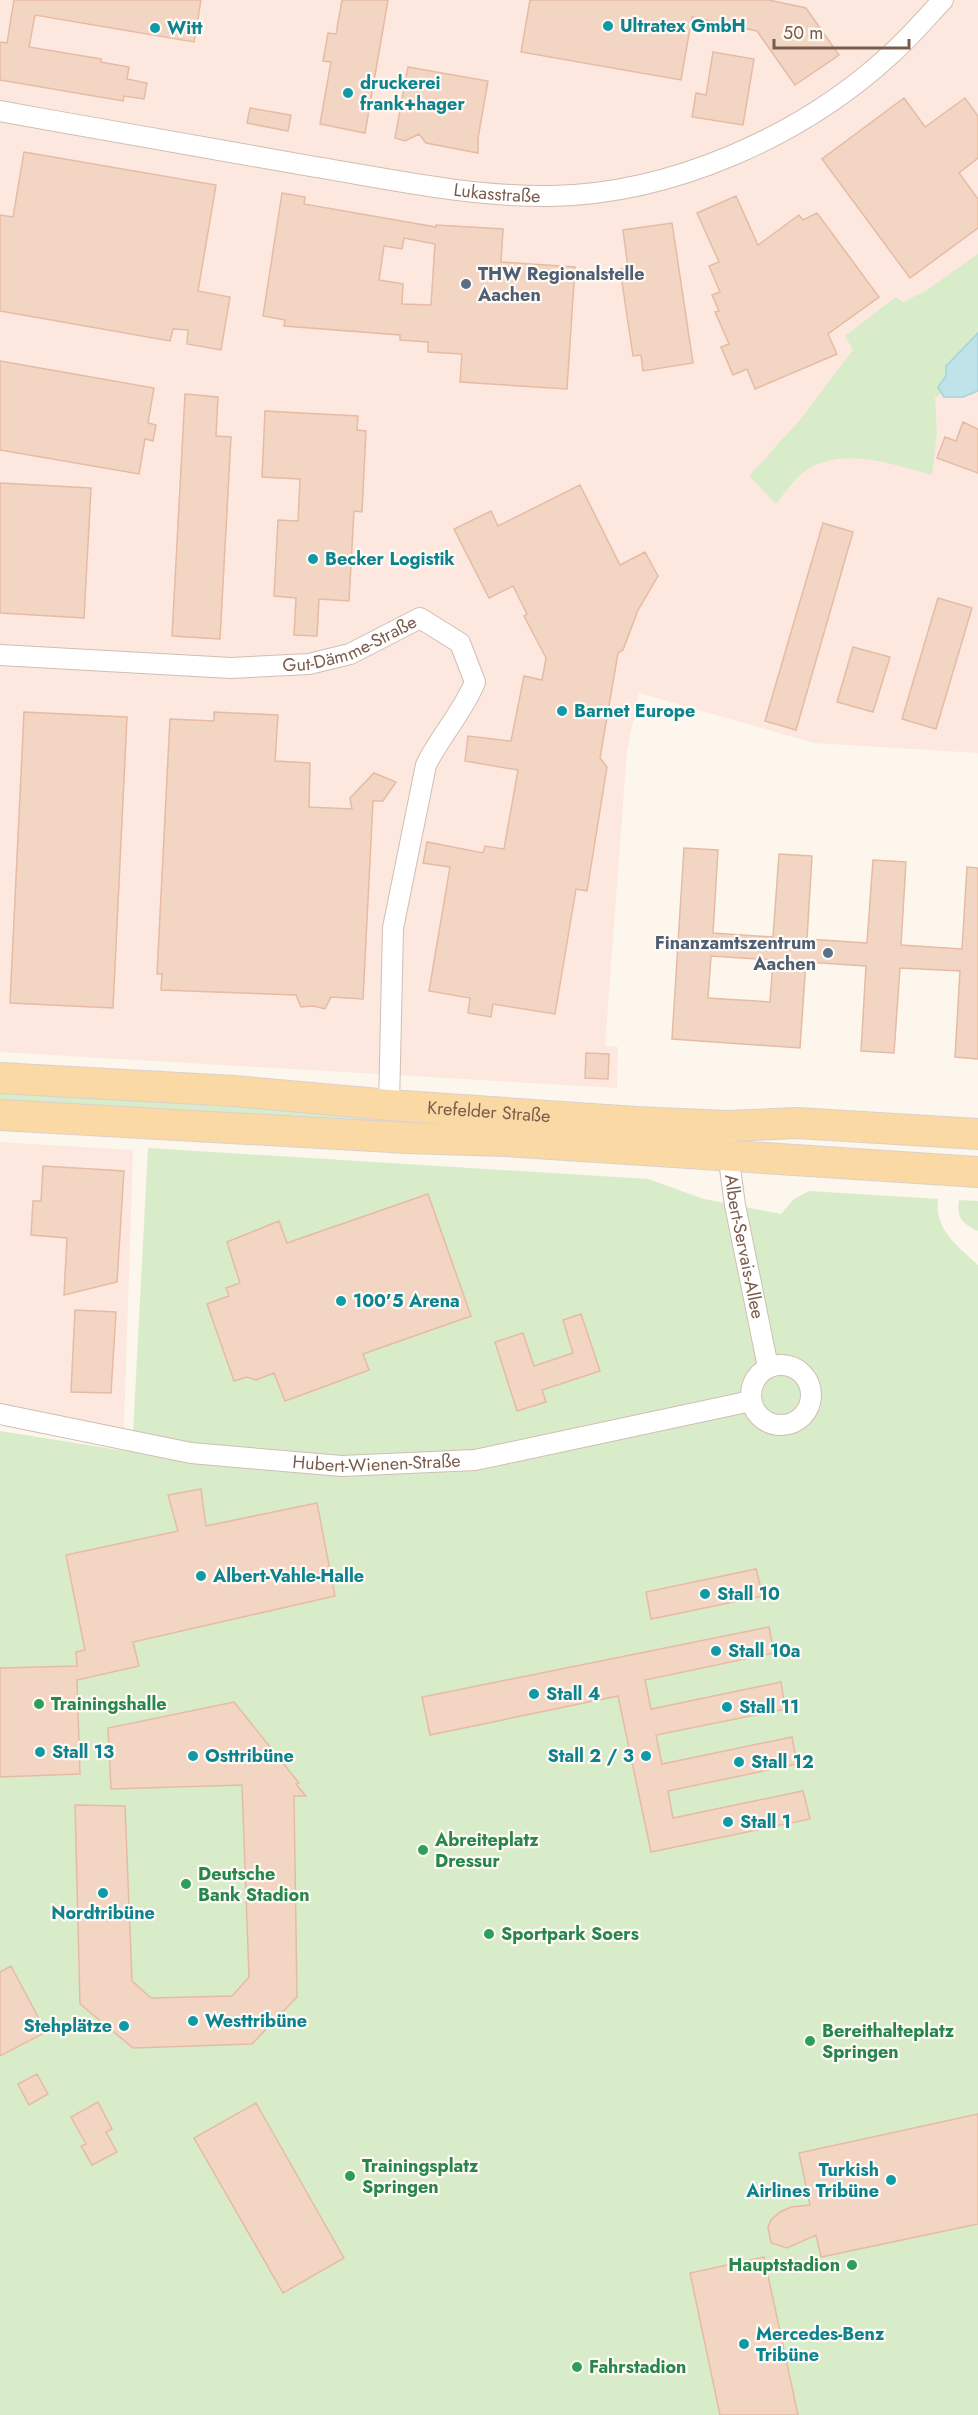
<svg xmlns="http://www.w3.org/2000/svg" width="978" height="2415" viewBox="0 0 978 2415" font-family="Jost,sans-serif">
<style>
.commercial{fill:#fde8e0}
.green{fill:#d8ecc9}
.water{fill:#bfe3e8;stroke:#a5d3da;stroke-width:1.5}
.building{fill:#f3d5c3;stroke:#e6bba3;stroke-width:1.5;fill-rule:evenodd}
.lines{fill:none;stroke-linecap:round;stroke-linejoin:round}
.street-casing{stroke:#d1beb0;stroke-width:22}
.primary-casing{stroke:#dad1cd;stroke-width:32}
.street{stroke:#fff;stroke-width:20}
.primary{stroke:#fbd9a5;stroke-width:30}
.culture-dot{fill:#0f9aa8;stroke:#fffaf3;stroke-width:2}
.service-dot{fill:#5c6f8a;stroke:#fffaf3;stroke-width:2}
.leisure-dot{fill:#2e9e5b;stroke:#fffaf3;stroke-width:2}
.labels{text-anchor:middle;dominant-baseline:central;stroke-width:4.5;stroke-linejoin:round;paint-order:stroke}
.culture-label{font-size:18px;font-weight:bold;fill:#0d838f;stroke:#fffaf3;text-anchor:start}
.street-label{font-size:18px;fill:#7a5c4d;stroke:#fffaf3}
.service-label{font-size:18px;font-weight:bold;fill:#4e5e75;stroke:#fffaf3;text-anchor:start}
.leisure-label{font-size:18px;font-weight:bold;fill:#27864d;stroke:#fffaf3;text-anchor:start}
</style>
<rect width="100%" height="100%" fill="#fdf6ec"/>
<path class="commercial" d="M0,0H978V753L814,743L639,693L627,751L605,1046L618,1047L617,1088L0,1052Z
M0,1142L133,1150L124,1428L0,1407Z"/>
<path class="green" d="M978,254V366L935,398L937,433L932,475C894,465 854,449 815,465C799,472 786,491 776,504L749,476L799,421L853,350L845,336L896,297L903,302L927,290Z
M0,1092L324,1110L680,1141L0,1104Z
M148,1148L648,1179L704,1199L781,1214L794,1199L809,1191L938,1199C934,1230 958,1246 978,1265V2415H0V1431L132,1452Z
M959,1200L978,1201V1231C962,1223 956,1218 959,1200Z"/>
<path class="water" d="M978,333V391L963,397H944L938,387L946,376V366Z"/>
<path class="building" d="M14,0H201L194,42L35,15L29,47L101,59V62L129,67L127,79L147,83L144,99L124,96L123,101L0,80V42L7,43Z
M342,0H388L365,133L320,124L331,62L323,61L328,33L336,34Z
M530,0H769L806,8L839,55L795,85L757,31L692,17L681,80L521,52Z
M713,52L754,59L743,125L692,117L696,93L706,95Z
M408,67L488,81L478,138V153L426,143L419,134L405,141L395,138Z
M904,98L925,127L965,98L978,116V158L959,173L978,199V228L910,278L822,159Z
M250,108L291,115L288,131L247,123Z
M24,152L216,185L198,291L230,297L221,350L187,344L188,330L173,329L170,341L0,311V215L13,217Z
M282,193L305,197L304,204L436,227V225L503,229L501,262L575,267L567,389L460,382L462,354L428,352V342L400,340V335L284,326L285,320L263,316ZM404,238L435,244L431,305L402,304L403,284L379,280L384,246L402,249Z
M736,196L758,245L799,215L803,220L817,213L879,297L828,334L837,354L755,389L747,369L733,375L721,347L729,344L715,312L719,311L712,295L720,292L709,266L719,262L697,213Z
M672,223L693,363L643,371L641,355L633,356L620,269L628,268L623,230Z
M0,361L154,388L148,423L156,425L153,441L145,439L139,474L0,450Z
M185,394L218,397L216,436L231,437L220,639L172,636Z
M265,411L358,416L357,430L366,431L362,512L354,511L349,601L319,599L317,636L294,635L296,598L274,596L278,520L298,521L300,479L262,477Z
M963,422L978,429V473L937,458L945,437L956,441Z
M0,483L91,488L84,618L0,613Z
M580,485L620,565L645,552L658,576L638,610L623,650L618,653L600,758L607,767L587,891L576,889L555,1014L493,1004L491,1017L468,1013L470,998L429,991L450,867L423,863L427,842L483,853L485,846L504,849L518,770L465,761L468,736L511,741L524,676L542,680L546,658L524,616L527,614L513,586L489,598L454,529L491,511L498,526Z
M823,523L853,532L796,730L765,721Z
M938,598L972,608L936,729L902,719Z
M853,647L890,657L873,712L837,702Z
M24,712L127,717L113,1008L10,1003Z
M214,712L278,715L275,761L310,763L309,807L352,809L350,798L374,773L396,782L383,801H373L363,999L331,997L325,1009L313,1006L301,1007L296,995L161,990L162,974H157L170,719L214,721Z
M684,848L718,850L713,933L773,937L779,854L812,856L807,939L867,943L873,860L906,862L901,945L962,949L967,867L978,868V1059L955,1057L960,971L900,968L894,1053L861,1051L866,966L806,962L800,1048L672,1039ZM711,956L773,960L770,1002L708,998Z
M586,1053L609,1054L608,1079L585,1078Z
M43,1166L124,1171L117,1282L64,1295L67,1238L31,1235L33,1201H41Z
M428,1194L471,1316L363,1354L369,1370L285,1401L274,1373L256,1380L247,1377L234,1381L207,1304L229,1296L226,1288L240,1283L227,1242L279,1221L287,1243Z
M75,1310L116,1312L111,1393L71,1392Z
M581,1314L600,1371L542,1390L546,1402L517,1411L495,1342L523,1333L534,1366L573,1353L563,1320Z
M201,1489L206,1526L317,1503L335,1596L133,1642L139,1666L77,1680L80,1774L0,1777V1668L77,1666L76,1652L85,1650L66,1555L178,1531L168,1495Z
M756,1569L763,1596L651,1619L646,1592Z
M769,1627L774,1653L645,1680L651,1709L781,1682L785,1709L656,1735L662,1764L792,1737L797,1764L668,1791L673,1818L803,1791L810,1819L651,1852L618,1696L430,1735L422,1697Z
M234,1702L299,1783L296,1784L306,1796H294L297,1997L252,2044L133,2048L80,2004L75,1805L125,1806L132,1981L151,1998L232,1996L249,1977L242,1785L111,1789L108,1728Z
M11,1966L46,2032L0,2056V1972Z
M37,2074L48,2094L29,2105L18,2084Z
M98,2102L112,2129L106,2132L117,2152L92,2165L81,2146L86,2144L71,2117Z
M256,2103L344,2258L283,2293L194,2138Z
M978,2114V2224L821,2257L816,2235L787,2248L771,2243L768,2227L771,2220L780,2212L791,2207L810,2205L799,2153Z
M764,2257L798,2415H720L690,2273Z"/>
<g class="lines">
<g class="street-casing">
<g id="street">
<path id="s1" d="M0,111C103,130 206,148 310,166C389,179 469,197 551,196C672,194 802,136 890,55C909,38 926,18 943,0"/>
<path id="s2" d="M0,655L231,668L309,664L350,654L420,618L460,643L475,682C463,712 440,736 426,765L393,928L389,1105"/>
<path id="s3" d="M727,1146L735,1205L768,1367"/>
<circle cx="781" cy="1395" r="30"/>
<path id="s4" d="M0,1414L191,1453L342,1466L475,1460L751,1401"/>
</g>
</g>
<g class="primary-casing">
<g id="primary">
<path id="s5" d="M0,1078L234,1091L389,1105L636,1122L727,1126L797,1123L978,1134"/>
<path d="M0,1115L408,1138L505,1141L978,1172"/>
</g>
</g>
<use href="#street" class="street"/>
<use href="#primary" class="primary"/>
</g>
<g class="culture-dot">
<circle cx="608" cy="26" r="6"/>
<circle cx="155" cy="28" r="6"/>
<circle cx="348" cy="93" r="6"/>
<circle cx="313" cy="559" r="6"/>
<circle cx="562" cy="711" r="6"/>
<circle cx="341" cy="1301" r="6"/>
<circle cx="201" cy="1576" r="6"/>
<circle cx="705" cy="1594" r="6"/>
<circle cx="716" cy="1651" r="6"/>
<circle cx="534" cy="1694" r="6"/>
<circle cx="727" cy="1707" r="6"/>
<circle cx="40" cy="1752" r="6"/>
<circle cx="193" cy="1756" r="6"/>
<circle cx="646" cy="1756" r="6"/>
<circle cx="739" cy="1762" r="6"/>
<circle cx="728" cy="1822" r="6"/>
<circle cx="103" cy="1893" r="6"/>
<circle cx="193" cy="2021" r="6"/>
<circle cx="124" cy="2026" r="6"/>
<circle cx="891" cy="2180" r="6"/>
<circle cx="744" cy="2344" r="6"/>
</g>
<g class="service-dot">
<circle cx="466" cy="284" r="6"/>
<circle cx="828" cy="953" r="6"/>
</g>
<g class="leisure-dot">
<circle cx="39" cy="1704" r="6"/>
<circle cx="423" cy="1850" r="6"/>
<circle cx="186" cy="1884" r="6"/>
<circle cx="489" cy="1934" r="6"/>
<circle cx="810" cy="2041" r="6"/>
<circle cx="350" cy="2176" r="6"/>
<circle cx="852" cy="2265" r="6"/>
<circle cx="577" cy="2367" r="6"/>
</g>
<g class="labels">
<g class="culture-label">
<text x="620" y="26">Ultratex GmbH</text>
<text x="167" y="28">Witt</text>
<text x="360" y="83">druckerei<tspan x="360" dy="21">frank+hager</tspan></text>
<text x="325" y="559">Becker Logistik</text>
<text x="574" y="711">Barnet Europe</text>
<text x="353" y="1301">100’5 Arena</text>
<text x="213" y="1576">Albert-Vahle-Halle</text>
<text x="717" y="1594">Stall 10</text>
<text x="728" y="1651">Stall 10a</text>
<text x="546" y="1694">Stall 4</text>
<text x="739" y="1707">Stall 11</text>
<text x="52" y="1752">Stall 13</text>
<text x="205" y="1756">Osttribüne</text>
<text x="634" y="1756" text-anchor="end">Stall 2 / 3</text>
<text x="751" y="1762">Stall 12</text>
<text x="740" y="1822">Stall 1</text>
<text x="103" y="1913" text-anchor="middle">Nordtribüne</text>
<text x="205" y="2021">Westtribüne</text>
<text x="112" y="2026" text-anchor="end">Stehplätze</text>
<text x="879" y="2170" text-anchor="end">Turkish<tspan x="879" dy="21">Airlines Tribüne</tspan></text>
<text x="756" y="2334">Mercedes-Benz<tspan x="756" dy="21">Tribüne</tspan></text>
</g>
<g class="street-label">
<text stroke="none"><textPath href="#s1" startOffset="504">Lukasstraße</textPath></text>
<text stroke="none"><textPath href="#s2" startOffset="354">Gut-Dämme-Straße</textPath></text>
<text stroke="none"><textPath href="#s5" startOffset="490">Krefelder Straße</textPath></text>
<text stroke="none"><textPath href="#s3" startOffset="102">Albert-Servais-Allee</textPath></text>
<text stroke="none"><textPath href="#s4" startOffset="381">Hubert-Wienen-Straße</textPath></text>
</g>
<g class="service-label">
<text x="478" y="274">THW Regionalstelle<tspan x="478" dy="21">Aachen</tspan></text>
<text x="816" y="943" text-anchor="end">Finanzamtszentrum<tspan x="816" dy="21">Aachen</tspan></text>
</g>
<g class="leisure-label">
<text x="51" y="1704">Trainingshalle</text>
<text x="435" y="1840">Abreiteplatz<tspan x="435" dy="21">Dressur</tspan></text>
<text x="198" y="1874">Deutsche<tspan x="198" dy="21">Bank Stadion</tspan></text>
<text x="501" y="1934">Sportpark Soers</text>
<text x="822" y="2031">Bereithalteplatz<tspan x="822" dy="21">Springen</tspan></text>
<text x="362" y="2166">Trainingsplatz<tspan x="362" dy="21">Springen</tspan></text>
<text x="840" y="2265" text-anchor="end">Hauptstadion</text>
<text x="589" y="2367">Fahrstadion</text>
</g>
</g>
<path d="M774 39v9h135v-9" fill="none" stroke="#7a5c4d" stroke-width="3"/>
<text x="783" y="39" font-size="18" fill="#7a5c4d" stroke="#fffaf3" stroke-width="4.5" paint-order="stroke">50 m</text>
</svg>
